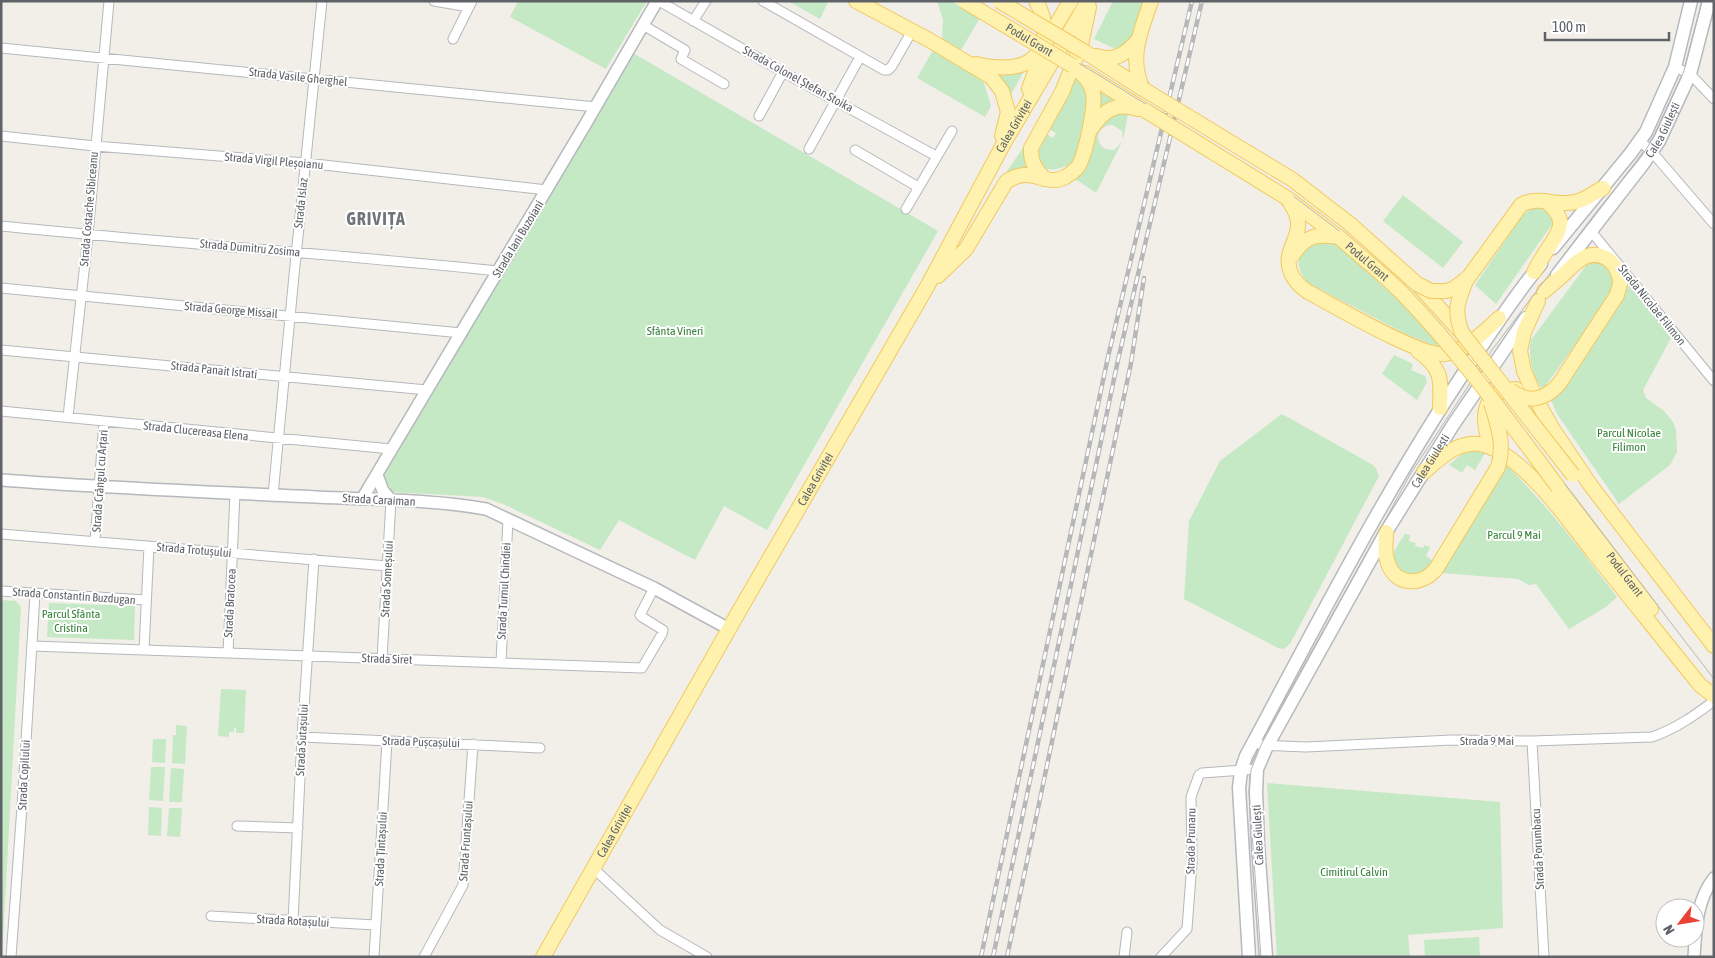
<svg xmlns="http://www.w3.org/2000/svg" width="1715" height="958" viewBox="0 0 1715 958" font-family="'Asap Condensed',sans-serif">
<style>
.green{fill:#c5e8c5}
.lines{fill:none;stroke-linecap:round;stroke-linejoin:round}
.minor-casing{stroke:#b5b8bc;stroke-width:11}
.tertiary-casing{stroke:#b5b8bc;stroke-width:14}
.secondary-casing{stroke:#b6babf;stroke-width:15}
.primary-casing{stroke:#f2c960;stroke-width:16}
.minor{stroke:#fff;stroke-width:9}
.tertiary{stroke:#fff;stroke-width:11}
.secondary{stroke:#fff;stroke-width:12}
.primary{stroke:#fff2af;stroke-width:14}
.tram{stroke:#b6b7b8;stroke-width:1}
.rail-casing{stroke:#b6b7b8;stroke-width:4.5}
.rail{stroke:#fff;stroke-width:2.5;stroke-dasharray:8;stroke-linecap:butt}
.primary-bridge-casing{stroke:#f2c960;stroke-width:16;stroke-linecap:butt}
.primary-bridge{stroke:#fff2af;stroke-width:14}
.labels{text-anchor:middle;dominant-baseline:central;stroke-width:4;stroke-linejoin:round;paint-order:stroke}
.street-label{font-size:12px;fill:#5f6368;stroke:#fff}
.park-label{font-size:12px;fill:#348238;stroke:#fff}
.district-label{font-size:18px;font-weight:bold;letter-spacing:1px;fill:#70757a;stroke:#fff}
</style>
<rect width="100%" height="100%" fill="#f1efe8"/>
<path class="green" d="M518,1H647L606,69L510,17Z
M788,1H827L828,2L820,19Z
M937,1H951L980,18L961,50L942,40L943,20Z
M1113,1H1144L1131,39L1120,51L1094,39Z
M933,50L983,80L991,106L985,117L917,78Z
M633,53L938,231L767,530L724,506L695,560L619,520L600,550L503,504L483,497L392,492L382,474Z
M1025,69L1009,98L993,72Z
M1076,75L1116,98L1128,115L1123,140L1122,131L1113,125C1092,125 1094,152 1114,150L1122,142L1096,193L1074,178L1066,166C1041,176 1039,163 1036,144L1044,132L1053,138L1056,133L1047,128Z
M1030,137L1027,167L1011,170L1004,176Z
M1403,195L1463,242L1443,268L1383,221Z
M1542,207L1547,209L1555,219L1553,223L1496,304L1475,285L1522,216L1531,209Z
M1318,240L1335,243L1346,252L1410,311L1442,348L1408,335L1308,283C1299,273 1293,256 1306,245C1309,243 1315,242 1318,240Z
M1595,261L1604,262L1615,276L1612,295L1543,389C1532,379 1528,354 1531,340L1588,263Z
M1630,284L1671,338L1643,390L1646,398L1664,411L1673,422L1676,430L1677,452L1670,465L1619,504L1557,414L1551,400Z
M1394,355L1413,364L1411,370L1425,376L1427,382L1417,400L1382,374Z
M1282,414L1373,465L1376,468L1379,476L1290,644L1284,649L1278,648L1184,599L1189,521L1220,461Z
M1474,451L1485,453L1475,470L1467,465L1462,473L1449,465L1462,454Z
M1504,463C1546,503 1581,551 1617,597L1606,607L1569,629L1536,584L1529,585L1518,579L1442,573L1492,488Z
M1405,534L1410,535L1409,541L1416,543L1415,546L1423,548L1424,545L1430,547L1426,556L1436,563L1421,576L1404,575C1388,557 1393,552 1405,534Z
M1,600L16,601L21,607L2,957Z
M49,603L135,606L134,640L47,637Z
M221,689L246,690L244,733H236V728H234V732H229V737L218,736Z
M176,725L187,726L185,764L172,763L173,735H176Z
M153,739H166L165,763L152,762Z
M151,767H165L163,801L149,800Z
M171,768L184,769L182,802H169Z
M1267,783L1500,802L1503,928L1408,935L1410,957H1277Z
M149,807L162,808L161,836L148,835Z
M169,808H182L180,837L167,836Z
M1479,937L1480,957H1425L1424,940Z"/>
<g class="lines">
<g class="minor-casing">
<path id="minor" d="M434,1L469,7
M659,1L783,72L936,156
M763,1L884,70H888L892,66L912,31
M693,21L706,1
M643,25L685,50L681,59L724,84
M453,39L472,1
M1,48L596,107
M1675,67L1690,74L1714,99
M759,116L783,72
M1,136L95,146L306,163L547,190
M1640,141L1652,152L1714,224
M809,149L860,57
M855,150L918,187
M906,209L952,131
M1,226C167,243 333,254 498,271
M1590,230L1714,381
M1,288L461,333
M1,350L427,390
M1,411L391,449
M68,417L88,235L109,1
M273,495C288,330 305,166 322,1
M1,534L388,566
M95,541L104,421
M1,591L146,600
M32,646L642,668L662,634L663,630L642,617L640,615L654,588
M144,650L149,546
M228,653L235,493
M382,659L391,500
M501,662L508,519
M302,737L540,748
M1255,738L1256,741L1261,745L1306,747L1452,740L1532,741L1652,737C1675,729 1694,716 1714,701
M1532,741L1544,957
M237,826L298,828
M593,868L660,930L707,957
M211,916L376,925
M293,921L302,737L314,559
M11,957L22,807L35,594
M374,957L387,741
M424,957L463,885L473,744
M1124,957L1127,932
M1161,957L1187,929L1192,862L1191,797L1199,775L1202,773L1257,769"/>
</g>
<g class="tertiary-casing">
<path id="tertiary" d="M377,475L383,491L391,500
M1,480C106,488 211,492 316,497C372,500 430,499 486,509L654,588L729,629
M362,499L585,125L657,1
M1694,957C1696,929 1696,901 1714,878"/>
</g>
<g class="secondary-casing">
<g id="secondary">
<path d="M1553,248L1630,154L1646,132L1675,67L1691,1"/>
<path id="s1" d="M1557,275L1643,164L1659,141L1690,74L1709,1"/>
<path d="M1249,957L1239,788L1241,771L1246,756C1317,624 1385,490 1469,365C1492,331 1514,296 1541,264"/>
<path id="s2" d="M1266,957L1258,845L1256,792L1257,769L1267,746L1386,532L1453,425L1526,318"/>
</g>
</g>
<g class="primary-casing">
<g id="primary">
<path d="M856,1L931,41L991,77L1002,91L1008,112L1002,136"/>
<path d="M1085,52L1143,89"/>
<path d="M1096,56C1115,62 1126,54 1138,40"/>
<path d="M976,64C1043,79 1040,45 1071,1"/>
<path d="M1085,73L1146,111"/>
<path d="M1029,89C1039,58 1054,31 1036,1"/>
<path d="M1143,89C1128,58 1141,31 1151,1"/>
<path d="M1091,129C1104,110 1115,102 1138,109"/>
<path d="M1045,179C1036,170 1030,162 1031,148L1062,92L1081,45L1089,7"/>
<path d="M1287,198C1292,206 1298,213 1298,223C1299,232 1294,240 1291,249C1284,267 1293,282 1308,292C1333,305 1422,358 1445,354C1466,350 1484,332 1499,318"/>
<path d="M1290,200L1340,238"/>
<path d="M1293,255C1305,235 1317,234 1339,237"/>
<path d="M1534,272C1539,262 1545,253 1551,244C1564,225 1564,217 1546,201"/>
<path d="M938,276L966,249L1006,182C1031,164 1045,188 1065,177C1069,175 1074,171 1077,168C1085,158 1096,106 1093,93C1091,81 1082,74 1073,66"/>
<path d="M1468,278L1521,205C1537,196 1550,204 1567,203C1581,203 1592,194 1603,188"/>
<path d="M1419,286L1462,333"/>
<path d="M1544,291C1550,286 1556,281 1562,276C1575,263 1590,246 1609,260C1616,266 1620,275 1620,284"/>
<path d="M1538,301L1524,332L1520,351L1524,371L1537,401L1552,428L1591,486L1714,646"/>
<path d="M1418,351C1443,370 1441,378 1440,408"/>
<path d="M1492,448C1481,422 1479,391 1516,389"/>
<path d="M1424,472C1440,458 1457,441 1480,444C1497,447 1513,460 1525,471C1551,495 1572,525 1593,552C1629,596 1664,641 1700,685L1714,696"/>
<path id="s3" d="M1558,487L1651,609"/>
<path d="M1386,532C1386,541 1384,551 1387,560C1393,585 1420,588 1436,569"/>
<path id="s4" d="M543,957L738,613L928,285L1005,141L1088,1"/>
</g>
</g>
<use href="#minor" class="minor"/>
<use href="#tertiary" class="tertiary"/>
<use href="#secondary" class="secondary"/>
<use href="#primary" class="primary"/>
<path class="tram" d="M974,1L1097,74L1288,192L1342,233L1402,286L1444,332L1524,431L1714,679
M1261,957L1249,792L1251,770L1261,745L1411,473L1492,350L1597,211L1642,156L1655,135L1684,71L1702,1"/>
<g class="rail-casing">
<path id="rail" d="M981,957L1108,357L1192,1
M993,957L1118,360L1202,1
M1007,957L1131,363L1144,278"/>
</g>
<use href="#rail" class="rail"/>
<g class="primary-bridge-casing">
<g id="primary-bridge">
<path id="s5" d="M964,1L1073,66"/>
<path d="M999,1L1085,52"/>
<path d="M1143,89L1293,180L1350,224L1417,284L1431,291H1446L1453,289L1468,278"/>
<path d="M1146,111L1287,198"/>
<path id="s6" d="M1340,238C1360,256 1383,274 1402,293C1460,353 1508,420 1558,487"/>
<path d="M1467,278C1458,302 1453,308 1462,333L1573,475"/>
<path d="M1510,390C1527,404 1545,400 1559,384L1617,295L1620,284"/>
<path d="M1436,569L1498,467C1505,444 1498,426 1491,403"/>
</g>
</g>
<use href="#primary-bridge" class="primary-bridge"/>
</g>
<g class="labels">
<g class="street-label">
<text stroke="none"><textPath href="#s5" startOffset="76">Podul Grant</textPath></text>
<text transform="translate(298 77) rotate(6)">Strada Vasile Gherghel</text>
<text transform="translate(798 79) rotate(29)">Strada Colonel Ștefan Stoika</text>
<text stroke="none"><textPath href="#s4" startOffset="955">Calea Griviței</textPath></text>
<text stroke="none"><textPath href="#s1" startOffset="180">Calea Giulești</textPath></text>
<text transform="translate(274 161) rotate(5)">Strada Virgil Pleșoianu</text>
<text transform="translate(301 203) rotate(-84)">Strada Islaz</text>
<text transform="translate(89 209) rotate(-85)">Strada Costache Sibiceanu</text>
<text transform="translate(518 239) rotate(-59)">Strada Iani Buzoiani</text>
<text transform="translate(250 248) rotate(5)">Strada Dumitru Zosima</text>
<text stroke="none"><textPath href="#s6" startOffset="36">Podul Grant</textPath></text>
<text transform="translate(1652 305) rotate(51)">Strada Nicolae Filimon</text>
<text transform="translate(231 310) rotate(5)">Strada George Missail</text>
<text transform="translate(214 370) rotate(6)">Strada Panait Istrati</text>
<text transform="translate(196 431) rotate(6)">Strada Clucereasa Elena</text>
<text stroke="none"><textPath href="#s2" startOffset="542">Calea Giulești</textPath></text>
<text stroke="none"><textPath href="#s4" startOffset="550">Calea Griviței</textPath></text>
<text transform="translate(100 481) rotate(-86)">Strada Crângul cu Arțari</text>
<text transform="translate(379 500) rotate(3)">Strada Caraiman</text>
<text transform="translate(194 550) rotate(5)">Strada Trotușului</text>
<text stroke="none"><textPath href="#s3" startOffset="110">Podul Grant</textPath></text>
<text transform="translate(387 579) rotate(-87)">Strada Someșului</text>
<text transform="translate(504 591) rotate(-87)">Strada Turnul Chindiei</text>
<text transform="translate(74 596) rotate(4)">Strada Constantin Buzdugan</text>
<text transform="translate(230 603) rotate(-87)">Strada Bratocea</text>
<text transform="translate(387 659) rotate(2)">Strada Siret</text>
<text transform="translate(302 740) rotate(-87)">Strada Sutașului</text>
<text x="1487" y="741">Strada 9 Mai</text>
<text transform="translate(421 742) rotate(2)">Strada Pușcașului</text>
<text transform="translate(24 775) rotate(-87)">Strada Copilului</text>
<text stroke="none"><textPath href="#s4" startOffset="145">Calea Griviței</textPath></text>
<text transform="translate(1258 835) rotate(-93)">Calea Giulești</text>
<text transform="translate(466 841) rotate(-86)">Strada Fruntașului</text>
<text transform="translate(1191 841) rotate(-89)">Strada Prunaru</text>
<text transform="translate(381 849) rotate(-87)">Strada Țintașului</text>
<text transform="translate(1538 849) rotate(-93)">Strada Porumbacu</text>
<text transform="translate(293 921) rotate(3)">Strada Rotașului</text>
</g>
<g class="park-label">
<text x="675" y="331">Sfânta Vineri</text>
<text x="1629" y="433">Parcul Nicolae<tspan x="1629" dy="14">Filimon</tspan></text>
<text x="1514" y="535">Parcul 9 Mai</text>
<text x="71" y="614">Parcul Sfânta<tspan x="71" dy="14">Cristina</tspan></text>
<text x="1354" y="872">Cimitirul Calvin</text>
</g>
<g class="district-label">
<text x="376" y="218">GRIVIȚA</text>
</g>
</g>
<rect width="1715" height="958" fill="none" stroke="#5f6368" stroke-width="5"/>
<g transform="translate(1680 923) rotate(239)"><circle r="24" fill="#ffffff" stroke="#bfc1c3"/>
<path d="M0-4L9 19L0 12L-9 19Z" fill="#ea4335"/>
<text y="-8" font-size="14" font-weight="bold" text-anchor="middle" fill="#5f6368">N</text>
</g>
<path d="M1545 32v8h124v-8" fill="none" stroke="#5f6368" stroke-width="2.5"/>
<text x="1552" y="32" font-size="15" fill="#5f6368" stroke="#ffffff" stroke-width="4" paint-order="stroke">100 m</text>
</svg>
